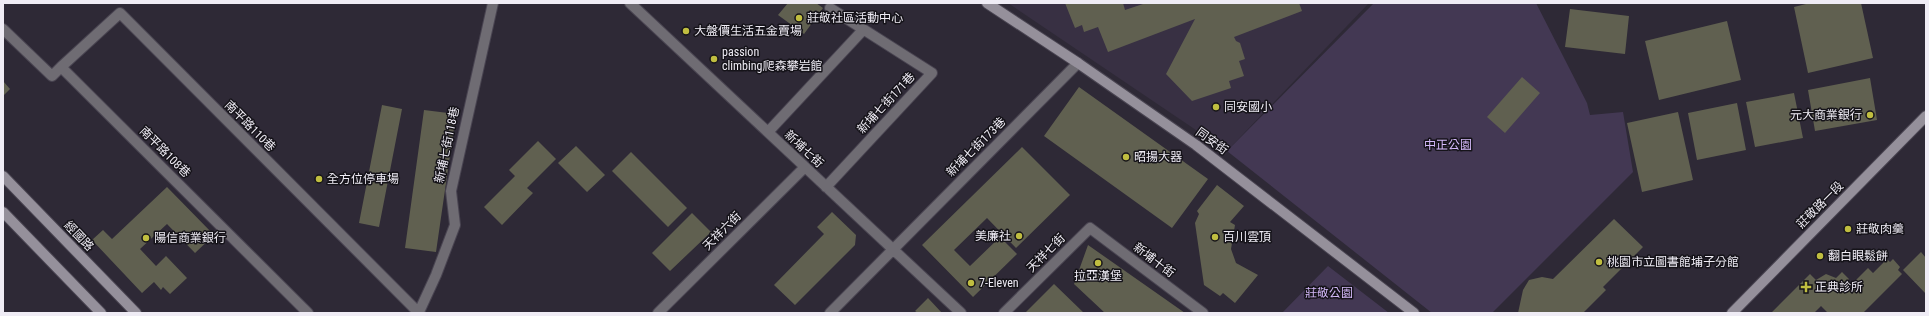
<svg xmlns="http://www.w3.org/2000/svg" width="1929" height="316" viewBox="0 0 1929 316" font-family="'Roboto Condensed','Noto Sans TC',sans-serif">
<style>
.built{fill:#383043}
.green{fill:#433853}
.building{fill:#606050}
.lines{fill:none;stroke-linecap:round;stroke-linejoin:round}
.street-casing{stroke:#494451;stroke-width:12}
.secondary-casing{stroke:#494451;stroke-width:12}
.street{stroke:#6f6c73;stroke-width:10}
.secondary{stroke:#95909b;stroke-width:10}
.poi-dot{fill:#c0be40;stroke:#151319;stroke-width:1.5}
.labels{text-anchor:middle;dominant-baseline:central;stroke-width:3;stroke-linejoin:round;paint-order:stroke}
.poi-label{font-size:12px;fill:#efecf5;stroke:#151319;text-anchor:start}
.street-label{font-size:12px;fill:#efecf5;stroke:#151319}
.park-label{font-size:12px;fill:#d4b9f9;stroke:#151319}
</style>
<rect width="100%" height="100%" fill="#2e2936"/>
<path class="built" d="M1008,3H1369L1227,151Z"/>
<path class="green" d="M1374,3H1536L1587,103L1590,115L1623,112L1633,172L1492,313H1432L1227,151Z
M1328,266L1389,313H1282Z"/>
<path class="building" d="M788,3H816L823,8L804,34L778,15Z
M1065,3H1123L1125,10L1146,3H1299L1302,11L1234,37L1236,41L1240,43L1245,59L1239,61L1244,76L1229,81L1231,88L1192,101L1166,74L1195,19L1108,52L1098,27L1084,32L1082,25L1075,28Z
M1810,3H1861L1873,58L1808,73L1794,7Z
M1570,9L1629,16L1625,54L1565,47Z
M1727,21L1741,80L1659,100L1645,41Z
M1522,77L1540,93L1505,133L1487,117Z
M1870,78L1877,120L1815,131L1808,90Z
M3,81L10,89L3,96Z
M1079,87L1208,179L1172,228L1044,136Z
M1794,93L1803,138L1755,147L1746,102Z
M1737,103L1746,150L1697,160L1688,113Z
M382,105L402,109L379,227L359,223Z
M424,110L456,114L436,252L405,248Z
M1678,112L1693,180L1642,192L1627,123Z
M538,141L556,159L527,188L533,193L502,225L484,207L515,176L509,170Z
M576,146L605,175L587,192L558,163Z
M1022,147L1070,195L1016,248L987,218L954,250L970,266L1000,237L1017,254L973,297L922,245Z
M631,152L687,208L668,227L612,171Z
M1217,185L1244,206L1230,222L1235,225L1231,249L1236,263L1258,275L1235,303L1223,293L1220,296L1204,285L1195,223L1199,214L1197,211Z
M167,187L214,235L195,253L167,224L140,249L156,266L166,256L187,278L170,294L163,287L161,290L154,282L142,293L92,240L103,230L112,239Z
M832,212L856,235L855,245L795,305L774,285L824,234L817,227Z
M692,213L711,232L670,271L652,253Z
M1614,219L1643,247L1603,287L1606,290L1583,313H1518L1523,290L1529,280L1542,277L1553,279Z
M1088,245L1185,313H1105L1074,284Z
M1921,252L1926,258V294L1903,270Z
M1887,259L1890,262L1893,259L1900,267L1898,270L1902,274L1863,313H1828L1821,306L1814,313H1771L1810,274L1816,280L1826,274L1836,278L1842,272L1849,279L1847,281L1851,285L1868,268L1873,273Z
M1054,284L1084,313H1025Z
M928,298L942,313H918L915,311Z"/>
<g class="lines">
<g class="street-casing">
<path id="street" d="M630,3L961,313
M3,29L52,76L61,67L308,313
M61,67L120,13L419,313
M768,132L863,30
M826,187L932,73L830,8
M419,312L436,275L455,225L451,191L493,3
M658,313L805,167
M830,313L1078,63
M1004,313L1090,228L1203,313"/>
</g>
<g class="secondary-casing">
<path id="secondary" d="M987,3L1078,63L1196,145L1414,313
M3,176L136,313
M3,212L101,313
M1732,313L1926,116"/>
</g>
<use href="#street" class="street"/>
<use href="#secondary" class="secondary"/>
</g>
<g class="poi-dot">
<circle cx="799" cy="18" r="4"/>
<circle cx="686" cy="31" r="4"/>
<circle cx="714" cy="59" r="4"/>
<circle cx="1216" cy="107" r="4"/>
<circle cx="1870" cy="115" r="4"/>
<circle cx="1126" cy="157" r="4"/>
<circle cx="319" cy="179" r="4"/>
<circle cx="1848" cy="229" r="4"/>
<circle cx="1019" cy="236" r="4"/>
<circle cx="1215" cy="237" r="4"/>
<circle cx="146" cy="238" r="4"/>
<circle cx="1820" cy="256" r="4"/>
<circle cx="1599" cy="262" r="4"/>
<circle cx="1098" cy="263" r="4"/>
<circle cx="971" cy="283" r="4"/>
<path d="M1804 281h4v4h4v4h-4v4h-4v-4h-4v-4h4z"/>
</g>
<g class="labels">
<g class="poi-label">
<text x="807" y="18">莊敬社區活動中心</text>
<text x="694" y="31">大盤價生活五金賣場</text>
<text x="722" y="52">passion<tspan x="722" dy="14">climbing爬森攀岩館</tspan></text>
<text x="1224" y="107">同安國小</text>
<text x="1862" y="115" text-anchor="end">元大商業銀行</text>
<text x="1134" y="157">昭揚大器</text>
<text x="327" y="179">全方位停車場</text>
<text x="1856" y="229">莊敬肉羹</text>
<text x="1011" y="236" text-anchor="end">美廉社</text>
<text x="1223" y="237">百川雲頂</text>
<text x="154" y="238">陽信商業銀行</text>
<text x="1828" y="256">翻白眼鬆餅</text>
<text x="1607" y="262">桃園市立圖書館埔子分館</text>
<text x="1098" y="276" text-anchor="middle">拉亞漢堡</text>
<text x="979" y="283">7-Eleven</text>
<text x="1815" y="287">正典診所</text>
</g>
<g class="street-label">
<text transform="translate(886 103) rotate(-47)">新埔七街171巷</text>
<text transform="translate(250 126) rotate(45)">南平路110巷</text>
<text transform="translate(1212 141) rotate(36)">同安街</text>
<text transform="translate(447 145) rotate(-78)">新埔七街118巷</text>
<text transform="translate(976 147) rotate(-45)">新埔七街173巷</text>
<text transform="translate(804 149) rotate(43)">新埔七街</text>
<text transform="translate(165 152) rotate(45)">南平路108巷</text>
<text transform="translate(1820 205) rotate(-45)">莊敬路一段</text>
<text transform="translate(722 231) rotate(-45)">天祥六街</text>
<text transform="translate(79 236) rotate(46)">經國路</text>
<text transform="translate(1046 253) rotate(-45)">天祥七街</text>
<text transform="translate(1154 260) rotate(37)">新埔十街</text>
</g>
<g class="park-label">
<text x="1448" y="145">中正公園</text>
<text x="1329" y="293">莊敬公園</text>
</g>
</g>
<rect width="1929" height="316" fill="none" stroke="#efecf5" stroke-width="8"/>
</svg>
